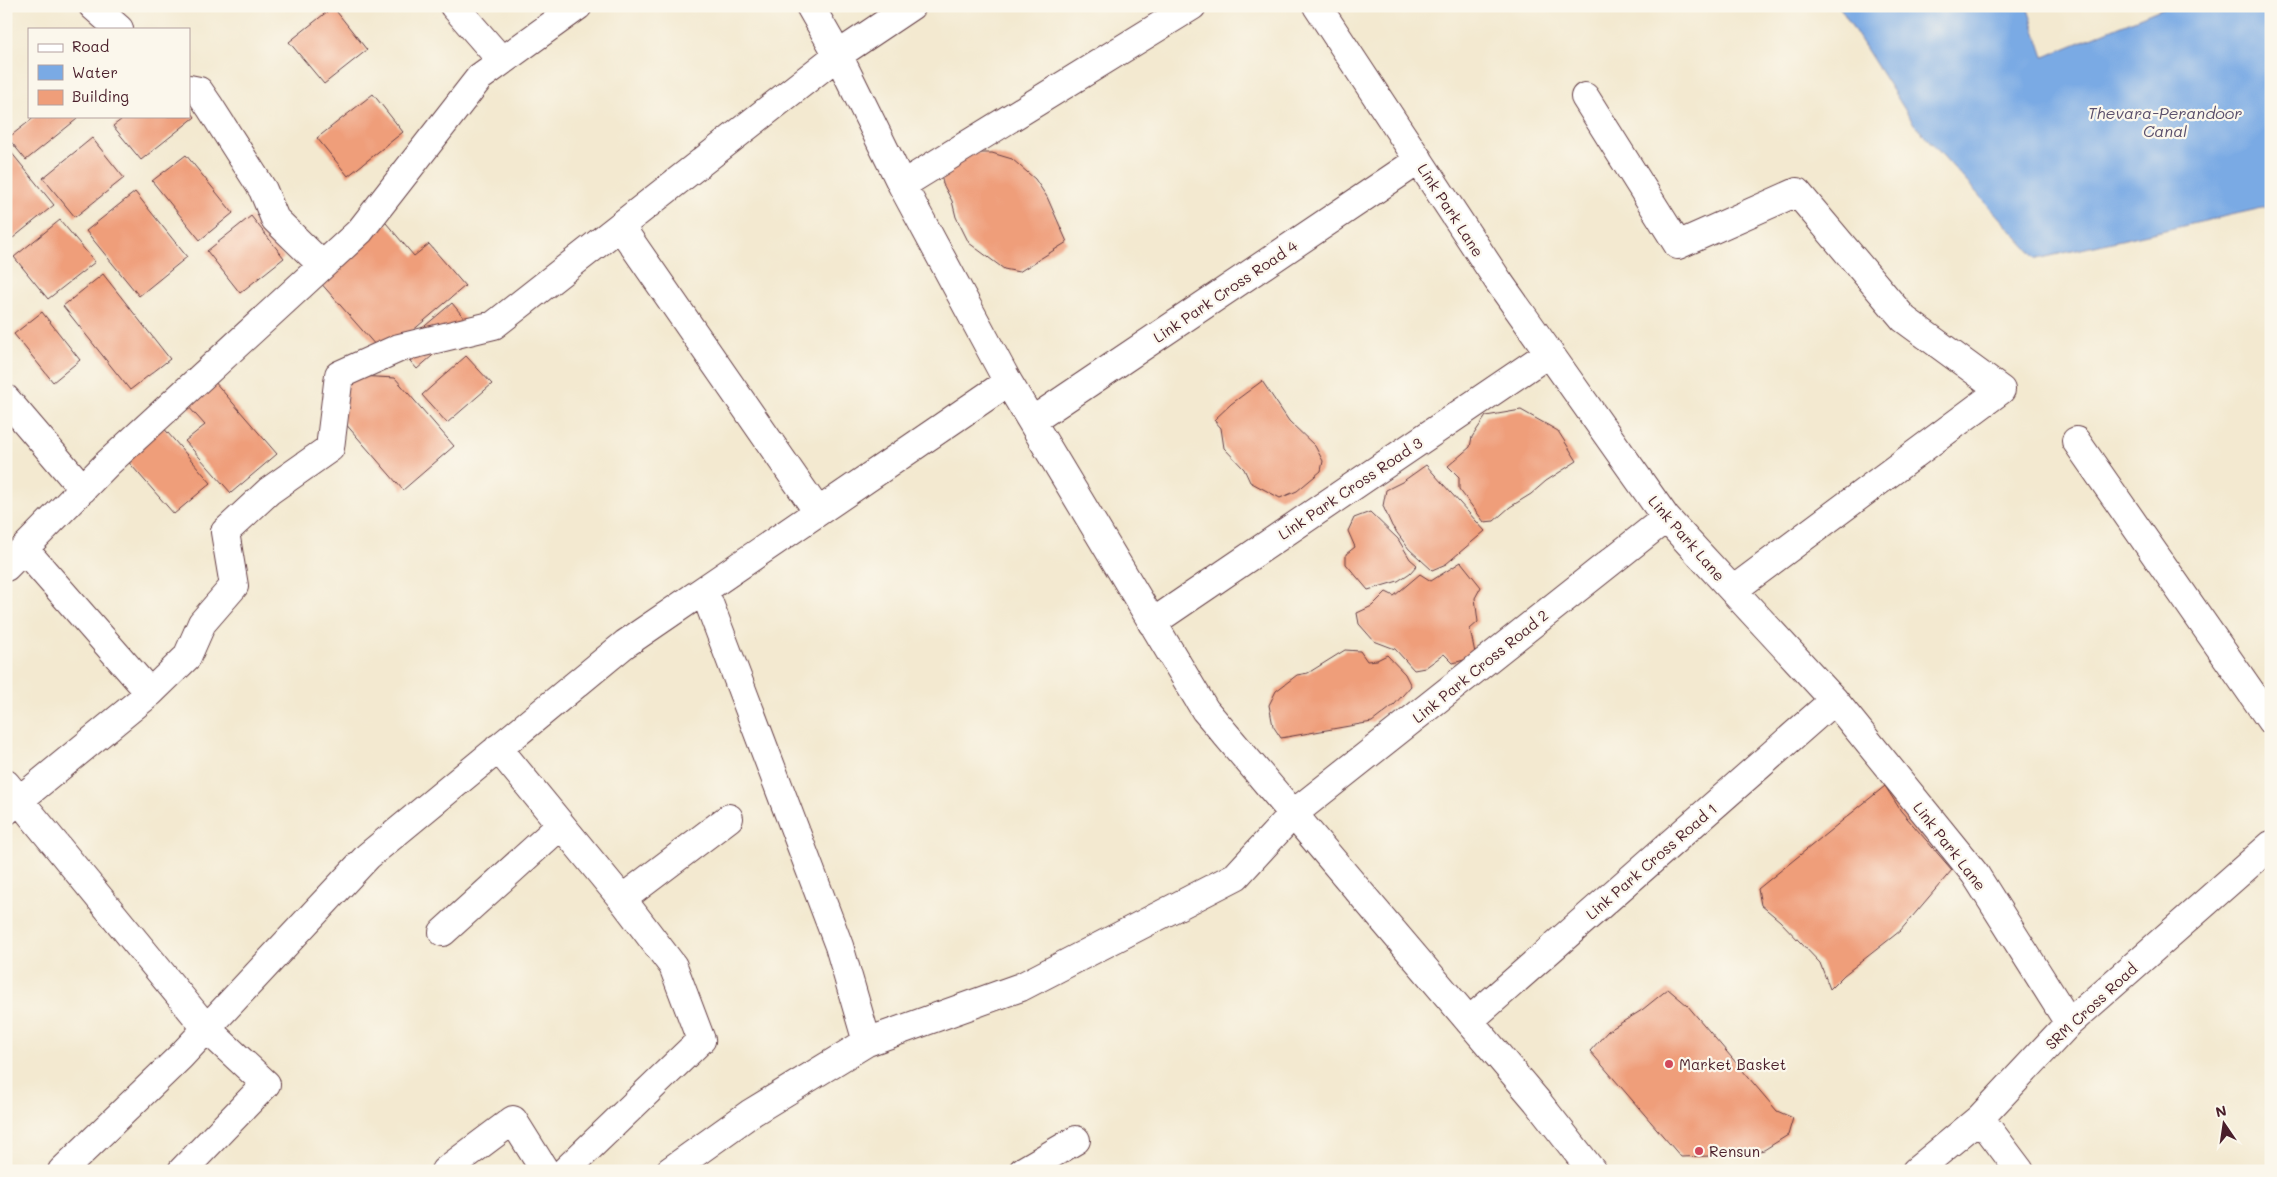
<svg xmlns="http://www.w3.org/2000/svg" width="2277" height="1177" viewBox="0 0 2277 1177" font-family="Mali,sans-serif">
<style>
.water{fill:#7aaae4;stroke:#626488}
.building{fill:#ef9e7a}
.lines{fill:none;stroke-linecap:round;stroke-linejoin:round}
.minor-casing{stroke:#633d44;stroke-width:30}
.minor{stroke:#fff;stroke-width:28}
.poi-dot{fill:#d1495b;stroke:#fbf7ec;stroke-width:2}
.labels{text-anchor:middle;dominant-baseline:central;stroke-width:4.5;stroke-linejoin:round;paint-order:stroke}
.street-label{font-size:15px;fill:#4a1f2b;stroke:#fbf7ec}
.poi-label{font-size:15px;fill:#4a1f2b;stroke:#fbf7ec;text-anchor:start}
.water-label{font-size:16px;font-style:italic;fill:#5b506c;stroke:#fbf7ec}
</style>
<rect width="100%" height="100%" fill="#fbf7ec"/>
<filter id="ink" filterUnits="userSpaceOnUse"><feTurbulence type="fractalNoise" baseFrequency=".02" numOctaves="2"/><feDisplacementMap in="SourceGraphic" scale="10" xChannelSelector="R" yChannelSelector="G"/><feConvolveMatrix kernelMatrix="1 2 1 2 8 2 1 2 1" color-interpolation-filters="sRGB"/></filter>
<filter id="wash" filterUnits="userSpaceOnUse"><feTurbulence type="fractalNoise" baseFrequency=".0096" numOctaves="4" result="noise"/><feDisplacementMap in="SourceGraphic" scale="20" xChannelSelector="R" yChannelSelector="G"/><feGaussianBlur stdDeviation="1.12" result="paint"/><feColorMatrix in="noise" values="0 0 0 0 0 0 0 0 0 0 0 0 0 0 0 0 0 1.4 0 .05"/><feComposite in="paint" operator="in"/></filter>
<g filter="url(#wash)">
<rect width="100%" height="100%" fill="#f3e9d0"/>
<path class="water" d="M1839,6H2027L2044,57L2168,6H2271V206L2037,259L1914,124Z"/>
<g id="blocks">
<path class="building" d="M333,7L367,50L324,84L289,42Z
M373,94L403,132L348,176L317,138Z
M189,109L195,117L141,160L113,126L126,116H189Z
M36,116H75L77,119L26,160L8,138Z
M92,138L124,178L75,217L43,178Z
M6,146L54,205L13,238L6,230Z
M971,153H992L1012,159L1035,179L1047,197L1067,242L1019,272L1004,269L969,243L956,217L952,201L943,184L941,173Z
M186,155L233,213L200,240L152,181Z
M135,192L187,257L139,296L86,231Z
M251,216L284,258L240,293L207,251Z
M60,220L95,262L48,299L14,257Z
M386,223L414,256L429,244L465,286L384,355L319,281Z
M103,274L170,359L130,390L63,306Z
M452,303L469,324L417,369L399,348Z
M42,312L80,360L53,382L14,334Z
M466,356L492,384L447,423L422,395Z
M339,375L395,378L454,446L403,490L344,422Z
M214,381L277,454L231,493L185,441L205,425L187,405Z
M1262,381L1289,421L1315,446L1323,461L1321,471L1297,491L1280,498L1250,482L1244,469L1224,448L1221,428L1214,420L1231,404Z
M1521,410L1558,431L1577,461L1546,481L1531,494L1510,507L1494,521L1484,522L1459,489V477L1448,466L1470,447L1472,437L1486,416Z
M162,426L211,483L174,514L125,458Z
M1426,465L1485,531L1446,564L1432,570L1409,549L1392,526L1383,506L1386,490L1402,482Z
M1370,512L1398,539L1410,559L1417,565L1410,573L1398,581L1368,590L1346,564V554L1355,547L1348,531L1354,518Z
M1461,562L1481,587L1475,598L1478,622L1470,629L1475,653L1464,660L1453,663L1444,654L1425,668L1414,670L1395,649L1374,641L1359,624L1357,613L1372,606L1386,592L1394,596L1420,574L1431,581Z
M1345,650L1360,651L1367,661L1377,660L1387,655L1405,674L1411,686L1394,705L1372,722L1281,738L1273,726L1269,705L1276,691L1297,675L1308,673Z
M1885,786L1901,811L1952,870L1900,931L1844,975L1830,989L1820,963L1780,921L1761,905L1758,889Z
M1668,989L1687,1005L1777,1111L1793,1118L1788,1135L1764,1150L1742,1155L1681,1157L1590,1051L1608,1031L1642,1010Z"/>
</g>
</g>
<g filter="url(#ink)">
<use href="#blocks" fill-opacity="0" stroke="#633d44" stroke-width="1"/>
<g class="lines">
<g class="minor-casing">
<path id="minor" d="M93,6L119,29
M454,6L502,61
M810,6L838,55L902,185L1008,382
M1317,6L1499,282L1666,518L1834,700L1975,874L2069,1023
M189,89L199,91L210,107L263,190L275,219L322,265
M1585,97L1678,245L1797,192L1904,319L2001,390L1733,590
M902,185L1192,6
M620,226L818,512
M6,399L83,489
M1032,421L1419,160
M2076,441L2271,721
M6,567L108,463L360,231L480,77L578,6
M1152,623L1549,353
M150,693L187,657L202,623L234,586L225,532L269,491L330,448L339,375L399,348L494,325L838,55L911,6
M498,748L622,899L673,966L701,1040L565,1171
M6,784L207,1029L266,1084L182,1171
M6,811L150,693L24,549
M622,899L729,818
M443,932L561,825
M1469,1021L1834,700
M867,1042L1021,987L1236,876L1293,814L1666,518
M1980,1118L2020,1171
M62,1171L180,1057L368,856L625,644L1008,382L1205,710L1537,1101L1592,1171
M445,1171L513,1120L545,1171
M670,1171L751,1113L867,1042L839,946L704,590
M1023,1171L1076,1140
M1916,1171L1980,1118L2069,1023L2271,845"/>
</g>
<use href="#minor" class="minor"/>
</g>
</g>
<g class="poi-dot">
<circle cx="1669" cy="1064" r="5"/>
<circle cx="1699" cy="1151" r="5"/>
</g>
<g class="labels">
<g class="street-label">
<text transform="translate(1451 210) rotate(57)">Link Park Lane</text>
<text transform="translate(1225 291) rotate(-34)">Link Park Cross Road 4</text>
<text transform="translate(1350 488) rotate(-34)">Link Park Cross Road 3</text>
<text transform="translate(1687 538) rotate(49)">Link Park Lane</text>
<text transform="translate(1480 666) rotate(-39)">Link Park Cross Road 2</text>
<text transform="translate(1950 846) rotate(52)">Link Park Lane</text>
<text transform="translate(1651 861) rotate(-41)">Link Park Cross Road 1</text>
<text transform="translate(2091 1006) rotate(-43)">SRM Cross Road</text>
</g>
<g class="poi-label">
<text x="1679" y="1064">Market Basket</text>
<text x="1709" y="1151">Rensun</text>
</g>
<g class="water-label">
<text x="2165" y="112">Thevara-Perandoor<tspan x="2165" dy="18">Canal</tspan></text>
</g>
</g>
<rect width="2277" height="1177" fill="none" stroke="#fbf7ec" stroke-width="25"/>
<rect x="28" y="28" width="162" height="90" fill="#fbf7ec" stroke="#b4a19f"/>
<rect x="38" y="44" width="25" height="8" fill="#ffffff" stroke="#b4a19f"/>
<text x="72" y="52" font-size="15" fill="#4a1f2b">Road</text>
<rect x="38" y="65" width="25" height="15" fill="#7aaae4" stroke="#b4a19f"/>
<text x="72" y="78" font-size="15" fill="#4a1f2b">Water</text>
<rect x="38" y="90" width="25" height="15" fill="#ef9e7a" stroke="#b4a19f"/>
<text x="72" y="102" font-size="15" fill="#4a1f2b">Building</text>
<g transform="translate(2224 1124) rotate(347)" stroke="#fbf7ec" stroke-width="4" paint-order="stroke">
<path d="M0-4L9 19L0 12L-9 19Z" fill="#4a1f2b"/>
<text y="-8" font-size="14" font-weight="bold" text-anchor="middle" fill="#4a1f2b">N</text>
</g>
</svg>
